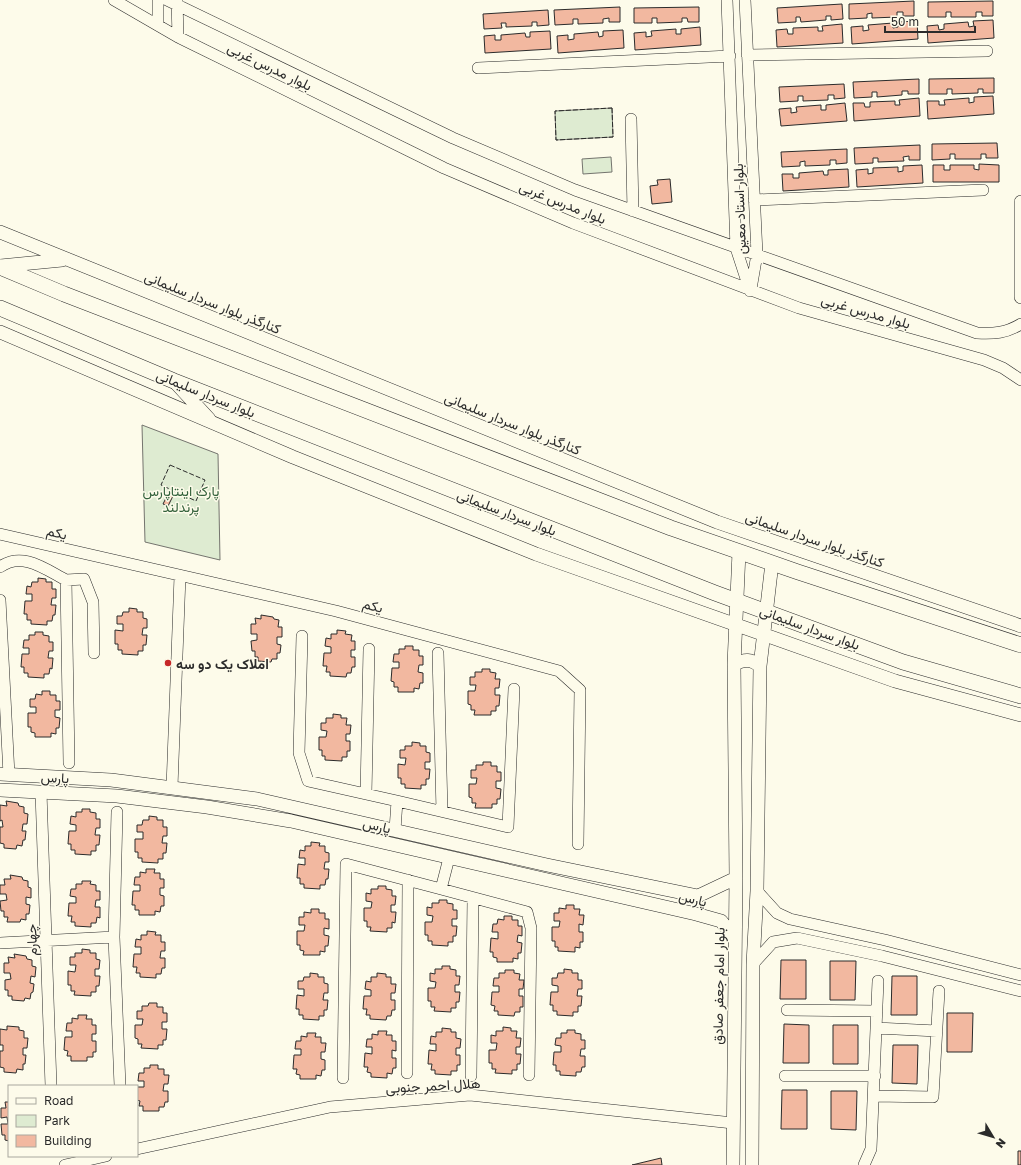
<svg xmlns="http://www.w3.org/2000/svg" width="1021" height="1165" viewBox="0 0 1021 1165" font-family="'Golos Text',Vazirmatn,sans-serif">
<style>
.green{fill:#deebd1;stroke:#74746e}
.building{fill:#f2b8a0;stroke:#2b2b2b}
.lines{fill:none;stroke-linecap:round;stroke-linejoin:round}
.minor-casing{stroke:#2b2b2b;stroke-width:12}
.tertiary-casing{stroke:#2b2b2b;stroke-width:14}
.secondary-casing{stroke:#2b2b2b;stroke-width:16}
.minor{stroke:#fdfbea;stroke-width:11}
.tertiary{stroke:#fdfbea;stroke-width:13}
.secondary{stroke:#fdfbea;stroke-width:15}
.fence{stroke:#2b2b2b;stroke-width:1;stroke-dasharray:5 2;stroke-linecap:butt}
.poi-dot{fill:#c62828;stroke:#fdfbea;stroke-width:1.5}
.labels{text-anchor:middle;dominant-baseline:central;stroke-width:3;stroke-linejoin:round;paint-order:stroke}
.street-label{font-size:14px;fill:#2b2b2b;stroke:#fdfbea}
.park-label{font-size:14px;fill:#34623c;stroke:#fdfbea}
.poi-label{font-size:14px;font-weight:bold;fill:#2b2b2b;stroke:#fdfbea;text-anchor:start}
</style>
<rect width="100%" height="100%" fill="#fdfbea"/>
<path class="green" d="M612,108L613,137L556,140L555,111Z
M611,157L612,172L583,174L582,159Z
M142,425L218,454L220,560L145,542Z"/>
<path class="building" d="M914,1V16H903V12H897V17L872,18V13L867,14V18L849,19V4Z
M993,1V16H982V12H976V17H951V12H946V17H928V2Z
M842,4L843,19L831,20V16H826V20L801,22L800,17H796V22L778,23L777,8Z
M620,7V22H609V18L603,19V23L578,24V19H573V24L555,25L554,10Z
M699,7V22H688L687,18H682V22L657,23V18H652V23H634V8Z
M548,10L549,25L537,26V22H532V26L506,27V23H501L502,28L484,29L483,14Z
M993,20L994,38L928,43L927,26L938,25L939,30L944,29V24L968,22L969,27L974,26L973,21Z
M917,21L918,39L852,44L851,27L863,26V31L869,30L868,25L893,23V28L898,27V22Z
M842,24L843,43L777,47L776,30L787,29L788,34H793V28L818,27V31H823L822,26Z
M700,27L701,45L635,50L634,33L646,32V37L652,36L651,31L676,29V34H681V29Z
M623,30L624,48L558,53L557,36L568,35V40L574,39V34L598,32L599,37L603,36V31Z
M550,31L551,49L485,53L484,36L495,35V40H501V35L525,33L526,37H530V32Z
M994,78V93H983V89H978V93L952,94V89H947V94H929V79Z
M919,79V94H908V91H902V95L877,97V92H872V97L854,98L853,82Z
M844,84L845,98L834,99V95H828V100L803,101V96H798V101L780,102L779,87Z
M993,96L994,114L928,119L927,101H939V105H945L944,100L969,98V103L974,102V97Z
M919,98L920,116L854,121L853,103H864L865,107H870V102L895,101V105H900L899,100Z
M845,103L847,121L781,126L779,109L791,108V113L797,112L796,107L821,105V110H826V105Z
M997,143L998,158H986V154H981V159H955V154H950V159L932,160V144Z
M920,145V160H909V156L903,157L904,161L878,162V158H873V163L855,164L854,148Z
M847,149V163L836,164V160H830V165L805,166V161L800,162V166L782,167L781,152Z
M979,164L999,165V182H933V165H944V170H950V165H974V169L979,170Z
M922,165L923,183L857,187L856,170L868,169V174L873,173V168L898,167V172L903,171V166Z
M848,169L849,187L783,191L782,174H793V178H799V173L823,171L824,175H828V170Z
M670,179L672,202L652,204L650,186L658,185L657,180Z
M168,494L173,496L168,506L163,504Z
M38,578L46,579V582H52V589H56V598H52L51,605H56L55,615H53L52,621H47V625L31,624V620H27V614H24L25,601H32V594H26L27,586L31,587L32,582H38Z
M129,608L137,609V612H143V618L147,619V628H143L142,635H147L146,645H143V651H138V655L122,654V650H118V644H115V630L123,631V624H117V616H122L123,612H129Z
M261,615L273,617L274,619L279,620L278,627H282V637H277V644L281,645L280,653H277V659H272L271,662L258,661V657H255V651H252L251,641L257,640V634H251V624H256L255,618L261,619Z
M337,630L346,631L345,634L352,635L351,641H355V650H351V657H355V667H352L351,673H347L346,677L330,676V672H326L327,666H323L324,653H331V647L325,646L326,638L331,639V634H337Z
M35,632H43V635L49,636V642H53V651H49L48,658H53L52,669L50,668L49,674H44V678L28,677V673H24V667H21L22,654H29V648H23L24,640H29V635H35Z
M405,646H413V650H419V656H423V665H419L418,672L423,673V683H420L419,689L414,688V692H398V687H394V682L391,681L392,668H399V662H393L394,654H399V649H405Z
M482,669H490V672L496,673L495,679H500L499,688H495V695H500L499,706H496V711H491V715H474L475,710H471V705L468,704V691H475L476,685H470V677H475V672H482Z
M42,691H50V695H56V701H60V710H55V717L60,718L59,728H56V734L51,733V737H35V733L31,732V727H28V713H36V707H30V699H35L36,694L42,695Z
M333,714L341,715V718H347L346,725H351L350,734H346V741H350V751H347V757H342V761L325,760V756H322V750H319V737H326L327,731L321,730V723H326V718H333Z
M412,742L420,743V746H426V752L430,753V762H425V769H430L429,779H426V785H421V789L405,788V784H401V778H398V764L405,765L406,758H400V750H405V746H412Z
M483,762H491V766H497V772H501V781H496V788L501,789L500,799H497V804H492V808H475L476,803H472V798L469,797V784H476L477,778H471V770H476V765H483Z
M6,801L18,803L19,806L24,807V813L28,814L27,824H23L22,831H26L25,840H23L22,846L17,845L16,849L4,848V844L0,843V827H3L2,820L0,821V805L7,806Z
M82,809H90V812L96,813V819H100V828H96L95,835H100L99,845H96V851H91V855L75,854V850H71V844H68L69,831H76V825L70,824L71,816L76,817V812H82Z
M149,816L157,817V820H163V827H167V836H163L162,843H167L166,853H163V859H158V863L142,862V858H138V852H135V839H143V832H137V825H142L143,820H149Z
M311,842L320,843L319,846H325V852L329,853V862H325L324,869H329L328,879H326L325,885H320V889L304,888V884H300V878H297L298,864L305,865V858H299L300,850L305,851V846H311Z
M146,869H155L154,873H160V879H164V888H160V895L164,896V906H161L160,912L155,911V915H139V910H135V905H132L133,891H140V885H134L135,877H140V872L146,873Z
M10,875L22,877L23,880L28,881V887L31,888V898L26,897V904L30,905L29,914H26V920L21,919L20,922H7L8,917H4V911H1L0,901L7,900L6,894H0V885H5L4,879H11Z
M82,881H91L90,884L96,885V891H100V900H96L95,907H100V918L97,917L96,923H91V927L75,926V922H71L72,916H68L69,903H76V897L70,896L71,889H76V884H82Z
M378,886H386V889L392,890V896H396L395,905H391V912H396L395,923L392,922V928H387V932L370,931L371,927H367V921H364V908H371L372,902L366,901V893L371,894V889H378Z
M439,900H447V903L453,904V910H457V919H452V926H457L456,936H453V942H448V946L432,945V941H428V935H425V922H432L433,916L427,915V907L432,908V903H439Z
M566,905H574V909H580L579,915H584L583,925L579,924V932H583V942H580V948L575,947V952L558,951V947H555V941H552V927H559L560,921H554V913H559V908L566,909Z
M311,909H319V913H325V919H329V929L324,928V935L329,936L328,946H325V952L320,951V955H303L304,951L300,950V945H297V931H304L305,925H299V917H304V912L311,913Z
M504,916H512V920H518V926H522V936L518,935L517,942L522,943L521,953H518V959L513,958V962H497V958L493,957V952H490L491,938L498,939V932H492L493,924H497L498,919L504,920Z
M147,931L156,932L155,935H161V942H165V951H161L160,958H165V968H162L161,974H156V978L140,977V973H136L137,967H133L134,954H141V947H135L136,939L141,940V935H147Z
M82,949L90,950V953H96V959L100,960L99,969H95V976H100L99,986H96V992H91V996L74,995L75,991H71V985H68V971L75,972L76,965H70V957H75V953H82Z
M14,954L26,956L27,959L32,960V966L36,967L35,977L31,976L30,983L34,984L33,992L31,993L30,999L25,998L24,1001L12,1000V996H8V990H5V980L11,979L10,973H4V963H9L8,957L15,958Z
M781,960H806V999H780Z
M830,961H856L855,1000H830Z
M442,966H450V969L456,970V976H460L459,985H455V992H460L459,1002H456V1008H451V1012L434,1011L435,1007H431V1001H428V988H435L436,982L430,981V973L435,974V969H442Z
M564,969L572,970V973H578V980H582V989H578L577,996H582L581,1006H578V1012H573V1016L557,1015V1011H553V1005H550L551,992H558V986L552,985V978H557L558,973H564Z
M505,970H514V973L520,974L519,980H524L523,989H519V996H523V1007H520V1012H515L514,1016L498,1015V1011H494L495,1006L491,1005L492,992H499V986H493L494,978H499V973H505Z
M310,973L318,974V977H324V983L328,984V993H324L323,1000H328L327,1010H324V1016H319V1020L303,1019V1015H299V1009H296L297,995L304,996V989H298V981H303L304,977H310Z
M377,973L386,974V977H391V984H396L395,993H391V1000H395V1010H392L391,1016H387L386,1020L370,1019V1015H366L367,1009H363L364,996H371V990L365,989L366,981L371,982V977H377Z
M892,976H917V1015H891Z
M149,1003H157V1007H163V1013H167V1022H162V1029H167L166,1040H163V1045H158V1049L141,1048L142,1044H138V1039L135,1038V1025H142L143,1019H137V1011H142V1006H148Z
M947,1013H973L972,1052H947Z
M78,1015H87L86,1019H92V1025H96V1034H92V1041H96V1052H93V1057H87V1061H71V1056H67L68,1051L64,1050L65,1037H72V1031H66L67,1023H72V1018L78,1019Z
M784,1024L809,1025V1063H783Z
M833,1025H858V1064H833Z
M7,1026L19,1027V1030L24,1031V1038H28L27,1048H23V1055H26L25,1064H23V1070L17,1069L16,1073L4,1072V1068L0,1067V1051H3V1045H0V1029L7,1030Z
M503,1027L511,1028V1031H517L516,1038H521L520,1047H516V1054H521L520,1064H517V1070H512V1074L495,1073L496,1069H492V1063H489V1050H496L497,1043H491V1035L496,1036V1031H503Z
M442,1028L451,1029V1032H456V1038L461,1039L460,1048H456V1055H460V1065H457V1071H451V1075L435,1074V1070H431L432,1064H428L429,1050L436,1051V1044H430L431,1036L436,1037V1032H442Z
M567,1030H575V1033L581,1034V1040H585V1049H581L580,1056H585V1067H582L581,1072H576V1076L560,1075V1071H556V1065H553L554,1052H561V1046L555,1045L556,1038H561V1033H567Z
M378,1031H387L386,1035H392V1041H396V1051L392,1050V1058H396V1068H393L392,1074L387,1073V1078L371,1077V1073L367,1072L368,1067H364L365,1053L372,1054V1047H366L367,1039H372V1034L378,1035Z
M307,1033H316L315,1037H321V1043H326L325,1052H321V1059L325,1060V1070H322L321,1076L316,1075V1079H300V1075L296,1074L297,1069H293L294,1055H301V1049H295L296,1041H301V1036L307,1037Z
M893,1045H918L917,1084L892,1083Z
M150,1065H158V1069H164V1075H169L168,1084H164L163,1091H168V1102H165L164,1107H159V1111H143V1106H139L140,1101L137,1100V1087H144V1081H138L139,1073H144V1068H150Z
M782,1090H807V1129H781Z
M831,1091H857L856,1130L831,1129Z
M5,1102H9V1145V1141L5,1140V1135H2L1,1124H8L7,1117L1,1118V1108H6Z
M1018,1151H1021V1165H1018Z
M661,1158L662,1165H632Z"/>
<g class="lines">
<g class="minor-casing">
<path id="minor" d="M114,0L178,37L444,168L573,223L799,308L984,360L1003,368L1021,380
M158,0V25
M167,0L453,138L575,190L977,333C994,334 1006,333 1021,324
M177,0L178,37
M727,0L736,248L750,291
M745,0L757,254L751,289
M747,55L987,51
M478,68L730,56
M631,119L633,211
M754,200L983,190
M0,534L336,611L559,671L580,690L578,844
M0,567C22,551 45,569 66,580L69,763
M66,580L84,579L93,602L94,653
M0,600L9,775
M302,636L299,753L308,781L397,801L395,830
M438,653L442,811
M172,787L180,576
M41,792L51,1086
M366,794L369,649
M397,801L508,827L514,689
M449,858L441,889L527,912L531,928L529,1075
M757,891L777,913L790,919L885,940L1021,975
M114,937L117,812
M0,943L114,937L120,1086
M753,964L773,942L797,938L882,956L1021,991
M787,1010L877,1011
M876,1028L937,1031
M407,1073L408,880
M471,1076L473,898
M785,1076H875
M343,1078L346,864L441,889
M875,1096L933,1097L939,991
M137,1149L330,1107L470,1095L733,1123
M65,1165L106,1156
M864,1165L871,1149L878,981"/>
</g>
<g class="tertiary-casing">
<path id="tertiary" d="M1021,202V297
M0,232L717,522L1021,626
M0,266L62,260
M0,332L293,457L536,554L895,681L1021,715
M174,381L209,419
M734,664C745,659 751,659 760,666
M0,774L111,780L257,799L547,865L698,896L736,878
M0,790L117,796L207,807L291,821L696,914L721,921L735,938
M733,1165L736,878L734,664L739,552
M752,1165L753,964L757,891L760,666L772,563"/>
</g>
<g class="secondary-casing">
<path id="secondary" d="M0,267L64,294L671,528L798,572L1021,645
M0,308L174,381L715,593L903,662L1021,696"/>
</g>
<use href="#minor" class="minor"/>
<use href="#tertiary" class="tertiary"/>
<use href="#secondary" class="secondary"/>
<path class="fence" d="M612,108L613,137L556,140L555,111Z
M170,465L205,480L196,501L161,485Z"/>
</g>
<circle class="poi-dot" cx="168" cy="663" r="4"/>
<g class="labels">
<g class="street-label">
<text transform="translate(270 66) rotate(26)">بلوار مدرس غربی</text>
<text transform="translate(563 202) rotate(22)">بلوار مدرس غربی</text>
<text transform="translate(739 209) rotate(-92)">بلوار استاد معین</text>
<text transform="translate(213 302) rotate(22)">کنارگذر بلوار سردار سلیمانی</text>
<text transform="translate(866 311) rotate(16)">بلوار مدرس غربی</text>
<text transform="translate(206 393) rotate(22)">بلوار سردار سلیمانی</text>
<text transform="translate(513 423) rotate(22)">کنارگذر بلوار سردار سلیمانی</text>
<text transform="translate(507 512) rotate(21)">بلوار سردار سلیمانی</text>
<text transform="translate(57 532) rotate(13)">یکم</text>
<text transform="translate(815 539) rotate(19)">کنارگذر بلوار سردار سلیمانی</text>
<text transform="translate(373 605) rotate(15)">یکم</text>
<text transform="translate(810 627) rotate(20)">بلوار سردار سلیمانی</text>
<text transform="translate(55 777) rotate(3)">پارس</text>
<text transform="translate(377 825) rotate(13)">پارس</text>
<text transform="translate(693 898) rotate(14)">پارس</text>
<text transform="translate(31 940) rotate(-92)">چهارم</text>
<text transform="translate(718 986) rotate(-89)">بلوار امام جعفر صادق</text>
<text transform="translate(433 1085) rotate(-3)">هلال احمر جنوبی</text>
</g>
<g class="park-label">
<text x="181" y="490">پارک اینتاپارس<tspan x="181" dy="16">پرندلند</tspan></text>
</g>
<g class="poi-label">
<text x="176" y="663">املاک یک دو سه</text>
</g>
</g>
<rect x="8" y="1085" width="130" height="72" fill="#fdfbea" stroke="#a9a89e"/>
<rect x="16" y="1098" width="20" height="6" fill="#fdfbea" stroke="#a9a89e"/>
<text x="44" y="1105" font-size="12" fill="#2b2b2b">Road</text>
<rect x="16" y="1115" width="20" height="12" fill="#deebd1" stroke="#a9a89e"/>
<text x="44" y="1125" font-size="12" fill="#2b2b2b">Park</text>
<rect x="16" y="1135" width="20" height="12" fill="#f2b8a0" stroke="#a9a89e"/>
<text x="44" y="1145" font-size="12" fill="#2b2b2b">Building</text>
<g transform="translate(993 1137) rotate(128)" stroke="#fdfbea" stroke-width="3" paint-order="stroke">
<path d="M0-3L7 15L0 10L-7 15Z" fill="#2b2b2b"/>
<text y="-6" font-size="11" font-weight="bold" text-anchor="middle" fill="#2b2b2b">N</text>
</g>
<path d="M885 26v6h90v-6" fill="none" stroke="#2b2b2b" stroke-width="2"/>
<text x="891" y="26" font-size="12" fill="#2b2b2b" stroke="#fdfbea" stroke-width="3" paint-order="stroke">50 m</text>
</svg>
